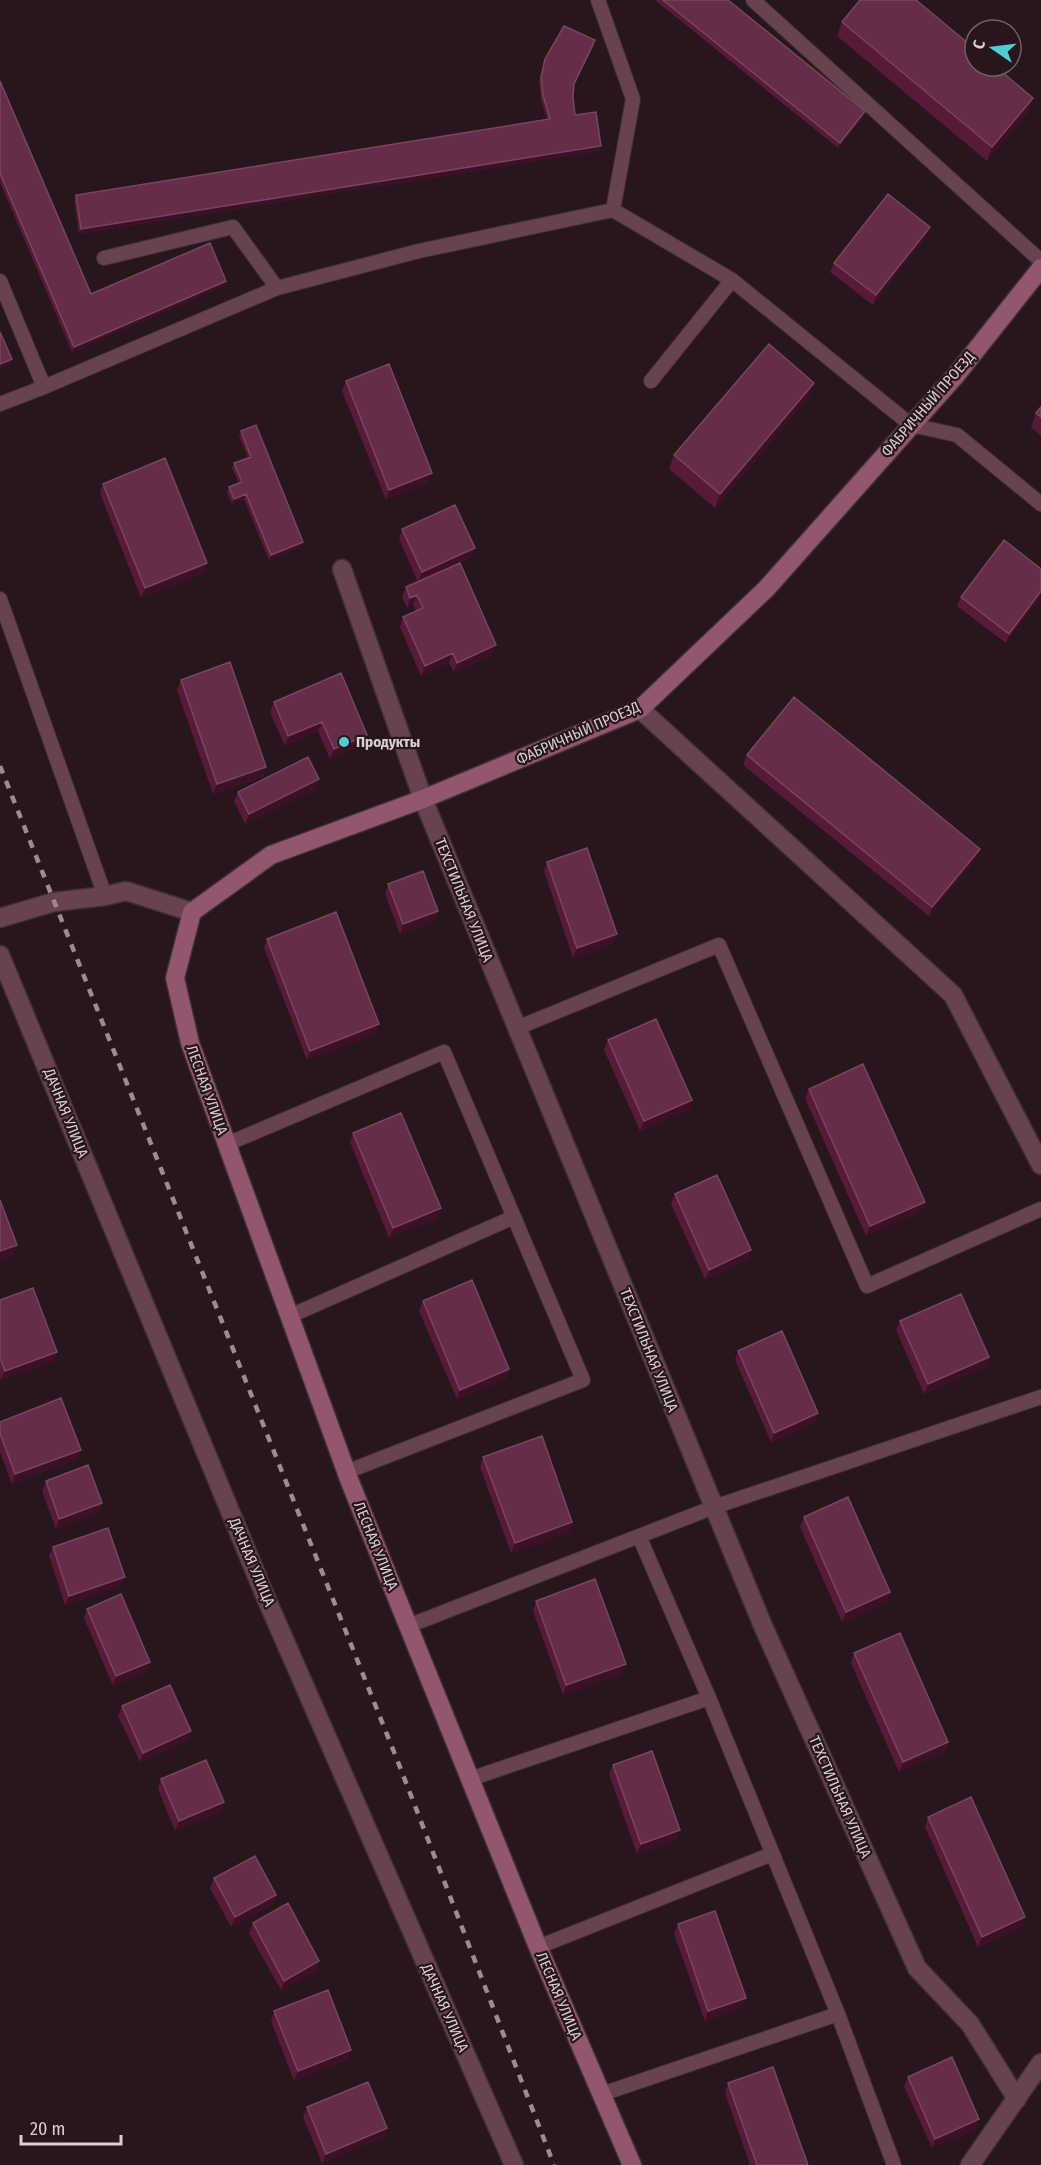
<svg xmlns="http://www.w3.org/2000/svg" width="1041" height="2165" viewBox="0 0 1041 2165" font-family="'Fira Sans Condensed',sans-serif">
<style>
.lines{fill:none;stroke-linecap:round;stroke-linejoin:round}
.lane-casing{stroke:#403036;stroke-width:16}
.street-casing{stroke:#403036;stroke-width:21}
.secondary-casing{stroke:#403036;stroke-width:21}
.lane{stroke:#684251;stroke-width:14}
.street{stroke:#684251;stroke-width:18}
.secondary{stroke:#92566f;stroke-width:18}
.rail{stroke:#9b8c91;stroke-width:4.5;stroke-dasharray:8 8;stroke-linecap:butt}
.wall{fill:#581a39}
.shaded-wall{fill:#3e1027}
.building{fill:#662d4a;stroke:#78465f;stroke-width:1.5}
.poi-dot{fill:#51ccd5;stroke:#27161d;stroke-width:2}
.labels{text-anchor:middle;dominant-baseline:central;stroke-width:4.5;stroke-linejoin:round;paint-order:stroke}
.street-label{font-size:15px;fill:#dbced2;stroke:#27161d}
.poi-label{font-size:15px;font-weight:bold;fill:#dbced2;stroke:#27161d;text-anchor:start}
</style>
<rect width="100%" height="100%" fill="#27161d"/>
<g class="lines">
<g class="lane-casing">
<path id="lane" d="M753,0L1041,261
M613,210L732,280L911,425L957,435L1041,504
M104,258L233,227L277,288
M0,281L44,387
M651,381L732,280
M0,404L44,387L277,288L419,251L613,210L633,99L598,0
M0,599L105,896
M517,1028L719,945L867,1286L1041,1209
M227,1144L444,1052L583,1380L346,1472
M290,1316L514,1217
M408,1626L714,1507L1041,1397
M470,1779L709,1698
M538,1947L772,1854
M838,2014L894,2165
M602,2094L838,2014L709,1698L639,1536"/>
</g>
<g class="street-casing">
<path id="street" d="M342,569L423,799L763,1626L917,1968L970,2024L1017,2099
M640,709L953,995L1041,1165
M0,918L54,902L105,896L126,891L192,912
M0,955L266,1598L514,2165
M970,2165L1041,2063"/>
</g>
<g class="secondary-casing">
<path id="secondary" d="M632,2165L538,1947L350,1482L190,1043L175,978L192,912L271,855L423,799L640,709L767,588L957,374L1041,268"/>
</g>
<use href="#lane" class="lane"/>
<use href="#street" class="street"/>
<use href="#secondary" class="secondary"/>
<path class="rail" d="M0,766L398,1762L554,2165"/>
</g>
<path class="wall" d="M655,0H728L865,111L864,116L838,148Z
M842,22L1033,98L1028,112L987,161L837,36Z
M594,45L574,85L573,97L575,115L601,146L599,151L79,234L74,200L76,195L547,119L541,100L539,82L545,59Z
M0,81L91,294L226,281L224,286L72,352L0,182Z
M926,236L873,305L830,272L834,263Z
M346,381L428,483L386,500L342,391Z
M809,397L715,508L669,469L674,455Z
M1041,407V436L1031,427L1036,413Z
M241,431L301,547L269,560L244,499L232,504L227,492L229,487L239,483L232,468L234,463L248,458L239,436Z
M103,484L207,563L204,573L141,598L100,493Z
M402,529L475,548L471,557L429,577L493,655L454,672L449,663L421,676L400,627L403,617L416,611L413,605L407,608L402,597L406,587L418,582L399,539Z
M1041,569L1006,643L957,606L961,597Z
M181,680L266,767L263,777L213,794L177,690Z
M274,702L367,735L364,744L330,759L318,731L285,746L270,712Z
M747,755L980,849L976,858L929,916L743,765Z
M315,789L245,824L234,801L238,792Z
M547,862L617,934L613,944L573,958L544,871Z
M388,884L438,911L435,921L400,934L385,894Z
M267,939L375,1034L307,1060L264,948Z
M608,1040L692,1100L689,1109L640,1131L604,1050Z
M809,1089L925,1202L921,1211L866,1236L805,1098Z
M353,1133L441,1208L437,1218L389,1238L350,1142Z
M675,1194L748,1260L705,1279L671,1204Z
M0,1300L57,1352L53,1361L1,1380L0,1377Z
M423,1301L509,1369L506,1379L457,1399L419,1311Z
M900,1321L989,1357L985,1367L924,1394L896,1330Z
M738,1351L818,1413L815,1423L771,1442L735,1360Z
M0,1422L77,1459L12,1484L0,1452Z
M483,1457L572,1522L569,1532L511,1553L480,1467Z
M46,1481L102,1503L98,1513L56,1529L42,1491Z
M804,1517L887,1602L842,1622L800,1527Z
M53,1547L121,1586L65,1605L49,1556Z
M536,1601L622,1674L563,1695L533,1611Z
M87,1609L147,1672L113,1686L84,1618Z
M854,1653L948,1742L945,1752L899,1772L851,1663Z
M122,1706L191,1731L187,1741L140,1762L118,1716Z
M613,1765L680,1830L676,1840L637,1854L609,1774Z
M161,1779L224,1802L221,1811L175,1831L158,1789Z
M928,1817L1025,1917L1021,1927L978,1947L925,1827Z
M214,1878L273,1904L231,1927L210,1888Z
M253,1923L319,1961L316,1971L281,1990L249,1933Z
M678,1924L742,2007L705,2021L674,1934Z
M274,2011L351,2050L347,2060L294,2081L271,2021Z
M908,2077L976,2129L932,2148L904,2086Z
M728,2083L808,2165H750L725,2093Z
M307,2107L384,2137L322,2163L303,2117Z"/>
<path class="shaded-wall" d="M1033,98L1028,112L987,161L992,147Z
M865,111L864,116L838,148L840,143Z
M601,146L599,151L79,234L81,229Z
M930,227L926,236L873,305L876,295Z
M226,281L224,286L72,352L74,347Z
M12,359L10,364L0,368V364Z
M814,383L809,397L715,508L720,494Z
M432,473L428,483L386,500L389,490Z
M246,494L244,499L232,504L234,499Z
M303,542L301,547L269,560L271,555Z
M475,548L471,557L418,582L422,572Z
M207,563L204,573L141,598L145,588Z
M1041,591V597L1006,643L1009,634Z
M417,595L413,605L407,608L410,598Z
M496,645L493,655L454,672L457,663Z
M453,653L449,663L421,676L425,666Z
M322,722L318,731L285,746L288,736Z
M367,735L364,744L330,759L334,749Z
M266,767L263,777L213,794L217,784Z
M319,779L315,789L245,824L249,814Z
M980,849L976,858L929,916L932,907Z
M438,911L435,921L400,934L403,924Z
M617,934L613,944L573,958L577,948Z
M379,1024L375,1034L307,1060L310,1051Z
M692,1100L689,1109L640,1131L644,1121Z
M925,1202L921,1211L866,1236L870,1226Z
M441,1208L437,1218L389,1238L393,1228Z
M17,1245L13,1255L0,1260V1251Z
M751,1250L748,1260L705,1279L709,1270Z
M57,1352L53,1361L1,1380L5,1371Z
M989,1357L985,1367L924,1394L928,1384Z
M509,1369L506,1379L457,1399L460,1390Z
M818,1413L815,1423L771,1442L774,1433Z
M81,1450L77,1459L12,1484L15,1474Z
M102,1503L98,1513L56,1529L59,1519Z
M572,1522L569,1532L511,1553L515,1543Z
M125,1577L121,1586L65,1605L69,1596Z
M890,1592L887,1602L842,1622L846,1612Z
M150,1662L147,1672L113,1686L116,1676Z
M626,1664L622,1674L563,1695L566,1685Z
M191,1731L187,1741L140,1762L143,1753Z
M948,1742L945,1752L899,1772L903,1762Z
M224,1802L221,1811L175,1831L179,1821Z
M680,1830L676,1840L637,1854L641,1844Z
M276,1895L273,1904L231,1927L235,1917Z
M1025,1917L1021,1927L978,1947L982,1937Z
M319,1961L316,1971L281,1990L284,1981Z
M746,1998L742,2007L705,2021L708,2011Z
M351,2050L347,2060L294,2081L298,2071Z
M979,2119L976,2129L932,2148L935,2139Z
M387,2128L384,2137L322,2163L326,2154Z"/>
<path class="building" d="M663,0H728L865,111L840,143Z
M860,0H916L975,49V66H995L1033,98L992,147L842,22Z
M564,26L595,40L574,84L573,97L575,115L596,112L601,146L81,229L76,195L550,119L543,95L541,77L545,59Z
M0,81L91,294L210,243L226,281L74,347L0,173Z
M888,194L930,227L876,295L834,263Z
M0,332L12,359L0,364Z
M769,344L814,383L720,494L674,455Z
M389,364L432,473L389,490L346,381Z
M1041,407V417L1036,413Z
M256,425L303,542L271,555L246,494L234,499L229,487L242,482L234,463L251,457L241,431Z
M165,458L207,563L145,588L103,484Z
M455,505L475,548L422,572L402,529Z
M1004,540L1041,569V591L1009,634L961,597Z
M460,563L496,645L457,663L453,653L425,666L403,617L423,608L417,595L410,598L406,587Z
M230,662L266,767L217,784L181,680Z
M341,673L367,735L334,749L322,722L288,736L274,702Z
M794,697L980,849L932,907L747,755Z
M308,757L319,779L249,814L238,792Z
M587,848L617,934L577,948L547,862Z
M423,871L438,911L403,924L388,884Z
M336,912L379,1024L310,1051L267,939Z
M656,1019L692,1100L644,1121L608,1040Z
M863,1064L925,1202L870,1226L809,1089Z
M401,1113L441,1208L393,1228L353,1133Z
M717,1175L751,1250L709,1270L675,1194Z
M0,1200L17,1245L0,1251Z
M472,1280L509,1369L460,1390L423,1301Z
M33,1288L57,1352L5,1371L0,1358V1300Z
M961,1294L989,1357L928,1384L900,1321Z
M782,1331L818,1413L774,1433L738,1351Z
M61,1398L81,1450L15,1474L0,1433V1422Z
M542,1436L572,1522L515,1543L483,1457Z
M88,1465L102,1503L59,1519L46,1481Z
M848,1497L890,1592L846,1612L804,1517Z
M108,1528L125,1577L69,1596L53,1547Z
M595,1579L626,1664L566,1685L536,1601Z
M121,1594L150,1662L116,1676L87,1609Z
M900,1633L948,1742L903,1762L854,1653Z
M170,1685L191,1731L143,1753L122,1706Z
M652,1751L680,1830L641,1844L613,1765Z
M206,1760L224,1802L179,1821L161,1779Z
M971,1797L1025,1917L982,1937L928,1817Z
M255,1856L276,1895L235,1917L214,1878Z
M288,1903L319,1961L284,1981L253,1923Z
M715,1911L746,1998L708,2011L678,1924Z
M328,1990L351,2050L298,2071L274,2011Z
M952,2057L979,2119L935,2139L908,2077Z
M773,2067L808,2165H757L728,2083Z
M368,2082L387,2128L326,2154L307,2107Z"/>
<circle class="poi-dot" cx="344" cy="742" r="6"/>
<g class="labels">
<g class="street-label">
<text transform="translate(928 404) rotate(-49)">ФАБРИЧНЫЙ ПРОЕЗД</text>
<text transform="translate(578 733) rotate(-24)">ФАБРИЧНЫЙ ПРОЕЗД</text>
<text transform="translate(464 900) rotate(68)">ТЕХСТИЛЬНАЯ УЛИЦА</text>
<text transform="translate(207 1090) rotate(70)">ЛЕСНАЯ УЛИЦА</text>
<text transform="translate(66 1113) rotate(68)">ДАЧНАЯ УЛИЦА</text>
<text transform="translate(649 1350) rotate(68)">ТЕХСТИЛЬНАЯ УЛИЦА</text>
<text transform="translate(376 1546) rotate(68)">ЛЕСНАЯ УЛИЦА</text>
<text transform="translate(252 1562) rotate(67)">ДАЧНАЯ УЛИЦА</text>
<text transform="translate(840 1797) rotate(66)">ТЕХСТИЛЬНАЯ УЛИЦА</text>
<text transform="translate(559 1996) rotate(67)">ЛЕСНАЯ УЛИЦА</text>
<text transform="translate(445 2008) rotate(66)">ДАЧНАЯ УЛИЦА</text>
</g>
<g class="poi-label">
<text x="356" y="742">Продукты</text>
</g>
</g>
<g transform="translate(993 48) rotate(284)"><circle r="28" fill="#27161d" stroke="#6f6065" stroke-width="1.5"/>
<path d="M0-4.5L10 22L0 15L-10 22Z" fill="#51ccd5"/>
<text y="-9" font-size="16" font-weight="bold" text-anchor="middle" fill="#dbced2">С</text>
</g>
<path d="M21 2135v9h100v-9" fill="none" stroke="#dbced2" stroke-width="3"/>
<text x="30" y="2135" font-size="18" fill="#dbced2" stroke="#27161d" stroke-width="4.5" paint-order="stroke">20 m</text>
</svg>
